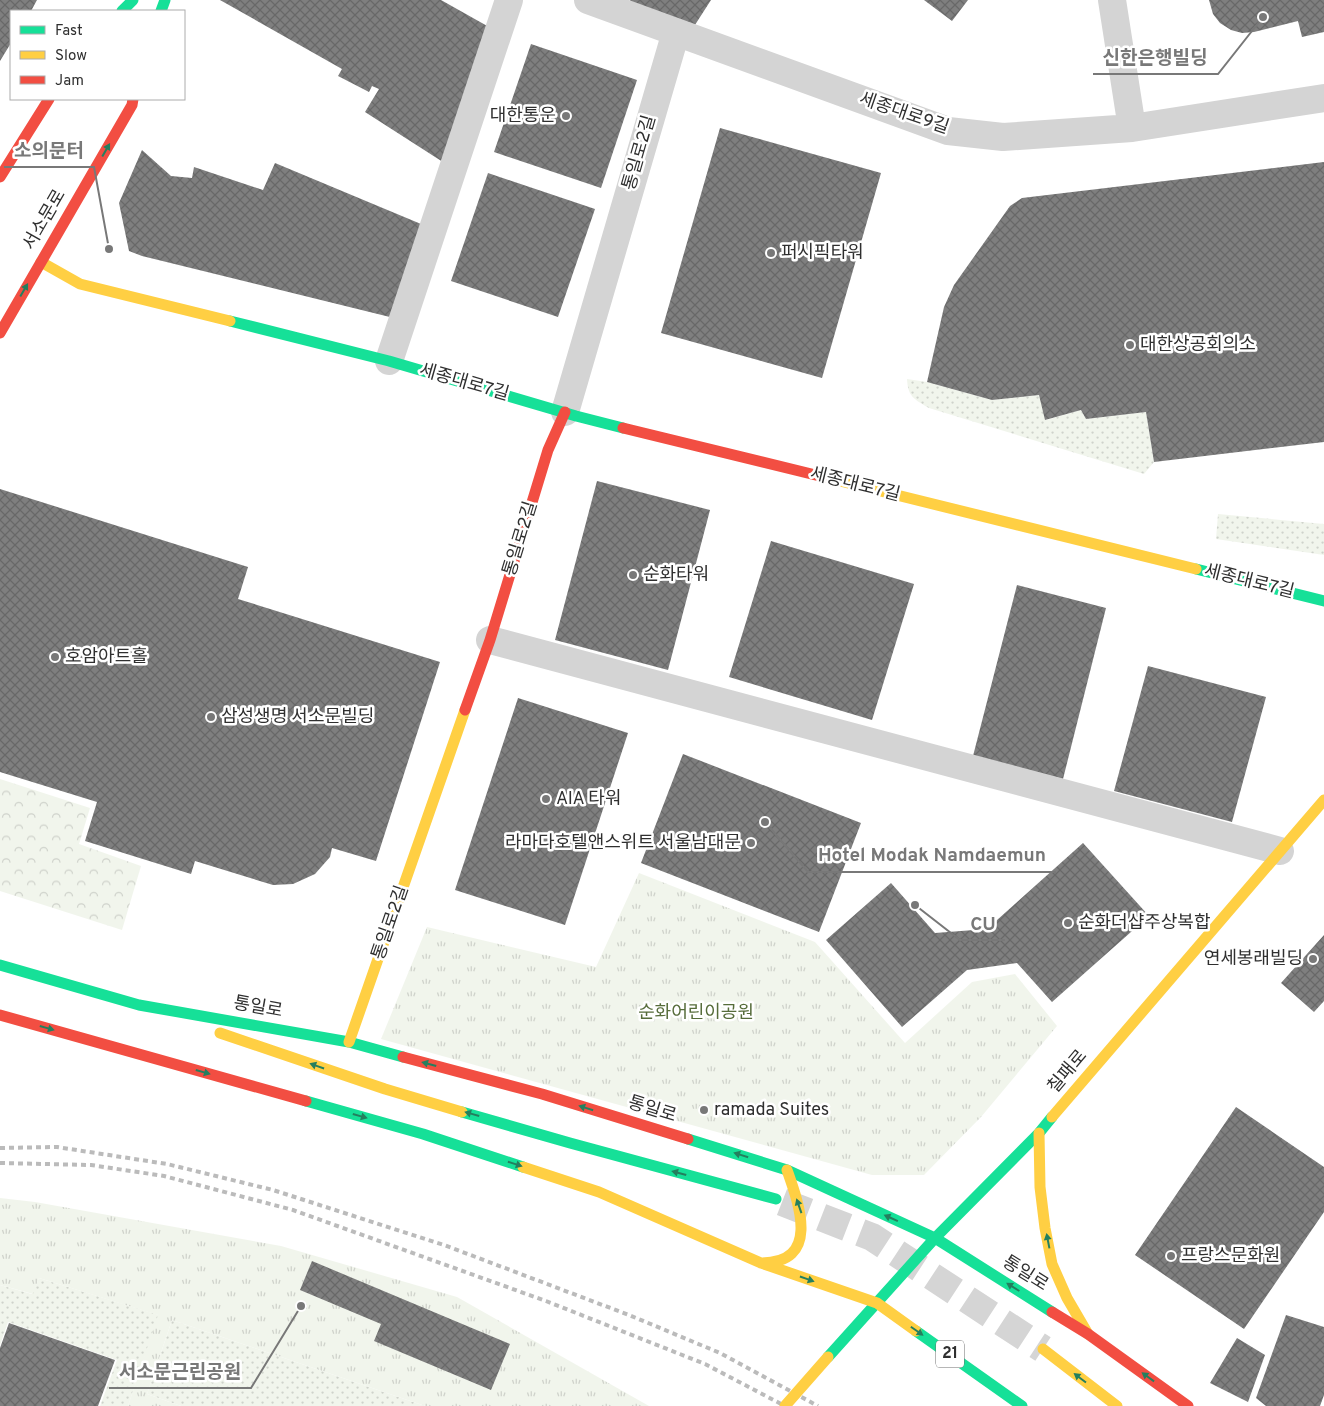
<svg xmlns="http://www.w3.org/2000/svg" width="1324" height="1406" viewBox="0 0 1324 1406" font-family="Overpass,'Noto Sans KR',sans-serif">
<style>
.grass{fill:url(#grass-dots)}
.forest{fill:url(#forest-crowns)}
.park{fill:url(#park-tufts)}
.building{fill:url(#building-cross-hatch)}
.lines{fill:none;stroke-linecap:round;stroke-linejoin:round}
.primary-tunnel{stroke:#d5d5d5;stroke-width:28;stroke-dasharray:28 14;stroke-linecap:butt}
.street{stroke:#d4d4d4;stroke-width:28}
.fast{stroke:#16e098;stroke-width:11}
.slow{stroke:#ffcf43;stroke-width:11}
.jam{stroke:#f24e42;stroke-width:11}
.rail{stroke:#bbb;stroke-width:4;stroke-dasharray:5 4;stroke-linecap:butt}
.slow-bridge{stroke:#ffcf43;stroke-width:11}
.oneway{fill:#247f5e}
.poi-dot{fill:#787878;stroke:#fff;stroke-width:2}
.labels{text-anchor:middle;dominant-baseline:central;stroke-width:5;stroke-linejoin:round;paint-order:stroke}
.shield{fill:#fff;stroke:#6d6d6d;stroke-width:1}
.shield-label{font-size:16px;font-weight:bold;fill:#2f2f2f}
.street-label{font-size:18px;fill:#2f2f2f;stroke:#fff}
.poi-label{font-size:18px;fill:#2f2f2f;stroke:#fff;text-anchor:start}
.park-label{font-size:18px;fill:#566c3a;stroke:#fff}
.leader{fill:none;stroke:#787878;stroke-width:2}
.callout-dot{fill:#787878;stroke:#fff;stroke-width:2}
.callout-label{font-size:19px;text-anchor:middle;font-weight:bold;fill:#787878;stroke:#fff;stroke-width:5;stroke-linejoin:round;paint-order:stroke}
</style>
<defs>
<pattern id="grass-dots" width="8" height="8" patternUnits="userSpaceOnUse" patternTransform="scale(1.25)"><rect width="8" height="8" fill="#f1f5ec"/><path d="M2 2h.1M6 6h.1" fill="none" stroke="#cfd2cb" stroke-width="1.8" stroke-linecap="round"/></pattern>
<pattern id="forest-crowns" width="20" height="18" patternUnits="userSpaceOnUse" patternTransform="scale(1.25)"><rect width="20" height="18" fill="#f1f5ec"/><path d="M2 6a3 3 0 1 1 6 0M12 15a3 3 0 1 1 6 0" fill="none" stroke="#cfd2cb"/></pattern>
<pattern id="park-tufts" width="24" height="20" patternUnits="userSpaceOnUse" patternTransform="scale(1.25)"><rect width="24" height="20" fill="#f1f5ec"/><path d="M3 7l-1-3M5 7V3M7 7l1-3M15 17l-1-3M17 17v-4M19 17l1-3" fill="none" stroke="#cfd2cb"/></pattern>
<pattern id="building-cross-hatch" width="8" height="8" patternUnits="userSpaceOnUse" patternTransform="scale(1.25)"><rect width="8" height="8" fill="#7f7f7f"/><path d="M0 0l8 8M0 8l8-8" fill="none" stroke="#686868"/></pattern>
</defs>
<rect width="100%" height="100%" fill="#fff"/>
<path class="grass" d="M907,379L927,382L992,400L1039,395L1046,420L1081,410L1086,419L1146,412L1154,462L1144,474L929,408C914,399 908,397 907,379Z
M1218,514L1324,524V555L1216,539Z
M39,1278L159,1315L128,1406H100L117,1360L8,1322L0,1345V1285L32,1294Z
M172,1320L425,1406H181L147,1394Z"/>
<path class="forest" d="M0,779L90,808L79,844L141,866L122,930L0,891Z"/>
<path class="park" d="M639,873L815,942L905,1043L972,982L1015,974L1057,1026L981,1117L924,1175H872L381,1039L427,927L596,967Z
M0,1198L35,1202L281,1246L457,1297L649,1406H425L172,1320L147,1394L181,1406H128L158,1315L39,1278L33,1294L0,1285Z"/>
<path class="building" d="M0,0H37L31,11H11V43L0,61Z
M220,0H441L489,27L446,164L365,112L379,89L372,86L369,92L338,76L342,69Z
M630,0H711L693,28L634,10Z
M924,0H968L952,21Z
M1209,0H1324V32L1302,37L1298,21L1254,32L1242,33L1231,30L1220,23L1213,14Z
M531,44L637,80L601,188L494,152Z
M720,128L881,173L822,378L661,333Z
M142,150L171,176L192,178L194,167L263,190L275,163L421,224L398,319L142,256L129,251L119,203Z
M1324,162V442L1154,462L1146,412L1086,419L1081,410L1045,420L1039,395L992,400L927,382L944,307L954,285L1010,206L1022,198Z
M488,173L595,209L558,317L451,281Z
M597,481L710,510L668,670L555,640Z
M0,489L248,567L238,599L440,662L376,861L332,848L330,857L315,874L293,884L273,885L195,861L191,874L85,841L97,802L0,772Z
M771,541L914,584L872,720L729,677Z
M1017,585L1106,608L1063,779L973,756Z
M1148,666L1266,697L1232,822L1114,791Z
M518,698L628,733L565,925L455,890Z
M683,754L861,823L819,932L641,863Z
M1083,843L1149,916L1052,1002L1017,963L967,970L902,1027L826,940L891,883L935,933L987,929Z
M1324,935V1001L1314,1012L1281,983Z
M1236,1107L1324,1167V1212L1244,1329L1135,1255Z
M312,1261L510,1344L491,1390L374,1341L381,1324L300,1290Z
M1286,1315L1324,1327V1395L1320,1406H1266L1256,1398Z
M9,1323L115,1360L98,1406H0V1348Z
M1237,1338L1265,1355L1248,1402L1210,1383Z"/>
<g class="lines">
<path class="primary-tunnel" d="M782,1202L872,1237L1043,1349"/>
<path class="street" d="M588,0L948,131L1003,137L1132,128L1324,98
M1112,0L1132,128
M389,361L509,0
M565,412L676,32
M490,640L1280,851"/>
<path class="fast" d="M122,11L133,0
M161,11L165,0
M230,321L389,361L576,416L623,428
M1196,569L1324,601
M0,965L139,1005L349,1042L403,1057
M306,1101L423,1134L523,1167
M462,1112L570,1143L776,1199
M688,1139L787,1170L935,1238L1052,1312
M916,1331L1022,1406
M828,1357L935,1238L1039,1133L1052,1117"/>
<path class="slow" d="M41,262L80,284L230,321
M836,480L1196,569
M220,1033L385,1089L462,1112
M349,1042L465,710
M1052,1117L1324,800
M1039,1133L1040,1187L1045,1228L1052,1264L1067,1298L1088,1334
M523,1167L599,1192L761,1263L877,1303L916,1331
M761,1263C821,1263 799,1204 787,1170
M1043,1349L1117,1406"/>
<path class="jam" d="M0,177L49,99
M0,333L132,105L133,99
M623,428L836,480
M465,710L490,640L548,450L565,412
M0,1015L306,1101
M403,1057L542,1094L688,1139
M1052,1312L1088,1334L1188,1406"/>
<path class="rail" d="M0,1148L57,1147L167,1164L273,1190L444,1245L629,1315L720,1353L818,1406
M0,1163L91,1165L164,1176L293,1210L546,1301L705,1364L785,1406"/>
<path class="slow-bridge" d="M785,1406L828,1357"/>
</g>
<defs><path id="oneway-solid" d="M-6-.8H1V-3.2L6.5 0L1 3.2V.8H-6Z" transform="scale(1.25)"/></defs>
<g class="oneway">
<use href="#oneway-solid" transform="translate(106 150) rotate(-60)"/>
<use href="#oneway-solid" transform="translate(24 290) rotate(-60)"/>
<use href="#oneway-solid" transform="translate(47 1028) rotate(16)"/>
<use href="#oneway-solid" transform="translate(429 1064) rotate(-165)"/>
<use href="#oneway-solid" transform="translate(317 1066) rotate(-161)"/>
<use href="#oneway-solid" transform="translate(203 1072) rotate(16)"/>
<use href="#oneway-solid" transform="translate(586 1108) rotate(-163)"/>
<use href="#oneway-solid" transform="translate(472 1114) rotate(-164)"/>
<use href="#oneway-solid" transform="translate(360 1116) rotate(16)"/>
<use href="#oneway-solid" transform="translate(741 1155) rotate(-163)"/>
<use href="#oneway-solid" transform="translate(515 1164) rotate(18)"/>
<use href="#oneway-solid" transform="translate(679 1173) rotate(-165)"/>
<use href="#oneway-solid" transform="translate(799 1206) rotate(-109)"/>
<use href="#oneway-solid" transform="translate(891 1218) rotate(-156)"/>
<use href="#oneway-solid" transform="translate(1048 1241) rotate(-101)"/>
<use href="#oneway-solid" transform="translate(807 1279) rotate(19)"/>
<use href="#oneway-solid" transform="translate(1013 1287) rotate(-148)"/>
<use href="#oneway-solid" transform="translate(917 1331) rotate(35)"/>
<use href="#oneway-solid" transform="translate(1148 1377) rotate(-144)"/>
<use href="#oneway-solid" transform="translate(1080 1378) rotate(-143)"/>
</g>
<g class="poi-dot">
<circle cx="566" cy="116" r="5"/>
<circle cx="771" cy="253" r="5"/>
<circle cx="1130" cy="345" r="5"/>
<circle cx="633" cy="575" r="5"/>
<circle cx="55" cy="657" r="5"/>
<circle cx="211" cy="717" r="5"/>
<circle cx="546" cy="799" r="5"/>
<circle cx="751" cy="843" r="5"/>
<circle cx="1068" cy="923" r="5"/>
<circle cx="1313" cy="959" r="5"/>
<circle cx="704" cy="1110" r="5"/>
<circle cx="1171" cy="1256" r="5"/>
</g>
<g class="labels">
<rect class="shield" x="936" y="1340.5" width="28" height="27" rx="4"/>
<g class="shield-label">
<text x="950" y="1354">21</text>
</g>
<g class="street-label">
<text transform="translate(904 114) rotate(19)">세종대로9길</text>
<text transform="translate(640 153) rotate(-74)">통일로2길</text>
<text transform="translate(45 220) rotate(-60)">서소문로</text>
<text transform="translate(464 383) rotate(16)">세종대로7길</text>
<text transform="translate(855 485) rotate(14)">세종대로7길</text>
<text transform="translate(521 539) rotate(-73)">통일로2길</text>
<text transform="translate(1249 582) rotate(14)">세종대로7길</text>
<text transform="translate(391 923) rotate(-71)">통일로2길</text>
<text transform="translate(258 1008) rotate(10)">통일로</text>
<text transform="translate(1068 1072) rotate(-50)">칠패로</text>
<text transform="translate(652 1110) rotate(17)">통일로</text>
<text transform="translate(1025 1274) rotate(32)">통일로</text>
</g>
<g class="poi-label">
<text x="556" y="116" text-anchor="end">대한통운</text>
<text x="781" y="253">퍼시픽타워</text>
<text x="1140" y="345">대한상공회의소</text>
<text x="643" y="575">순화타워</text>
<text x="65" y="657">호암아트홀</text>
<text x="221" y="717">삼성생명 서소문빌딩</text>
<text x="556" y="799">AIA 타워</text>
<text x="741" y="843" text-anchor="end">라마다호텔앤스위트 서울남대문</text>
<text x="1078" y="923">순화더샵주상복합</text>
<text x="1303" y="959" text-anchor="end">연세봉래빌딩</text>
<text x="714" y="1110">ramada Suites</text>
<text x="1181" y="1256">프랑스문화원</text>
</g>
<g class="park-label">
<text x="696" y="1013">순화어린이공원</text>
</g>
</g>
<path class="leader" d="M1263 17L1218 74H1093M109 249L94 167H4M765 822L808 872H1056M915 905L960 940H1005M301 1306L251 1388H109"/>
<g class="callout-dot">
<circle cx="1263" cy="17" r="5"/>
<circle cx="109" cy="249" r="5"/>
<circle cx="765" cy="822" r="5"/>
<circle cx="915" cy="905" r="5"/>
<circle cx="301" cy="1306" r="5"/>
</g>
<g class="callout-label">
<text x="1155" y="64">신한은행빌딩</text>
<text x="49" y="157">소의문터</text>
<text x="932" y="861">Hotel Modak Namdaemun</text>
<text x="983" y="930">CU</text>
<text x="180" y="1378">서소문근린공원</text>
</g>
<rect x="10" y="10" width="175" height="90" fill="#ffffff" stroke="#acacac"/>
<rect x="20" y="26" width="25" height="8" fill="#16e098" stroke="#acacac"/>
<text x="55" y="35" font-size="15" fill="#2f2f2f">Fast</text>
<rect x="20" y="51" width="25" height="8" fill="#ffcf43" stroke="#acacac"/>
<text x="55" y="60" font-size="15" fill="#2f2f2f">Slow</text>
<rect x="20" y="76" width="25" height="8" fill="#f24e42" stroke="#acacac"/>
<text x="55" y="85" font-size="15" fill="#2f2f2f">Jam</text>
</svg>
